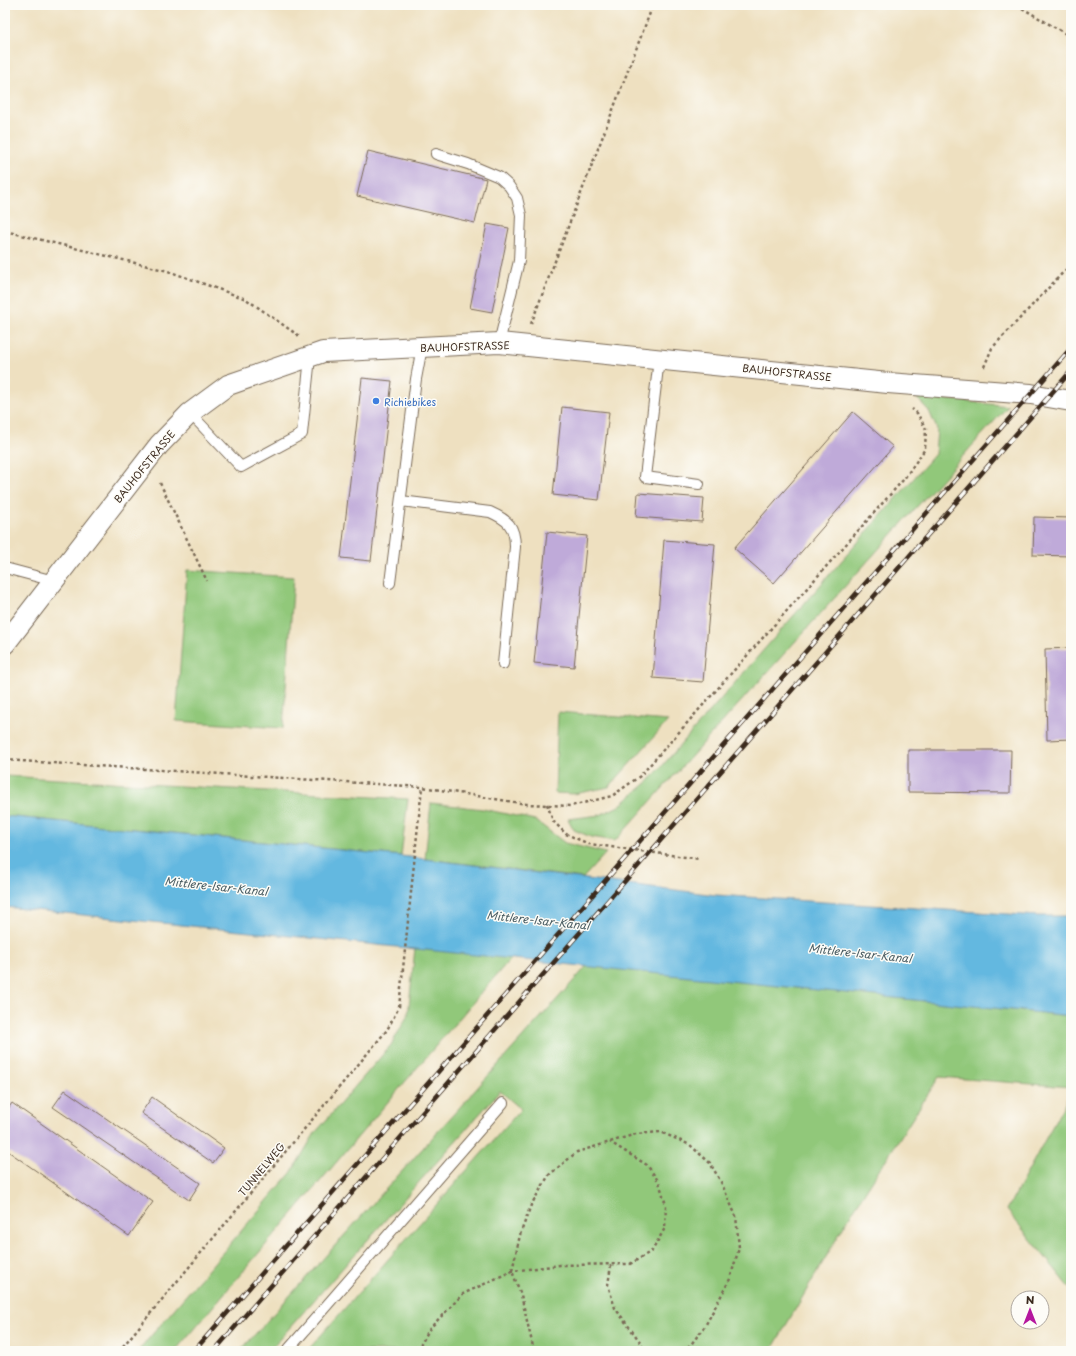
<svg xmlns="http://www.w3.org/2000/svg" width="1076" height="1356" viewBox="0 0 1076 1356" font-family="'Playpen Sans',sans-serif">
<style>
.green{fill:#91c87a;stroke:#66794c}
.water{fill:#64b8e0;stroke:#50717f}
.building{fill:#bfaad9}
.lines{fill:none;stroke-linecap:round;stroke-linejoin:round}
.service-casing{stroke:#7a6a57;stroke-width:12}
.minor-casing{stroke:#7a6a57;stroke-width:22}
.path{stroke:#7a6a57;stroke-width:2.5;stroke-dasharray:3 3;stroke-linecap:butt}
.service{stroke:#fff;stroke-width:10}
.minor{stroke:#fff;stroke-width:20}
.rail-casing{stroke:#3b2a1e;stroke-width:4.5}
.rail{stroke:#fdfcf7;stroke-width:3;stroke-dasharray:9;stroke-linecap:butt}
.shop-dot{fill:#3f7fe0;stroke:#fdfcf7;stroke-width:1.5}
.labels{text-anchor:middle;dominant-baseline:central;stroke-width:3;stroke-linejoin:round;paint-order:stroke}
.street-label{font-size:10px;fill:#3b2a1e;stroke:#fdfcf7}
.shop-label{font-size:10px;fill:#366cbe;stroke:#fdfcf7;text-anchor:start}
.water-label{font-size:11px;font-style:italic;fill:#495c62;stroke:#fdfcf7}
</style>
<rect width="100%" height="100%" fill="#fdfcf7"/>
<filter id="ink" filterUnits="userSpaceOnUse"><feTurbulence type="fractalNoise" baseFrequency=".025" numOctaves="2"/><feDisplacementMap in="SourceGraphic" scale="8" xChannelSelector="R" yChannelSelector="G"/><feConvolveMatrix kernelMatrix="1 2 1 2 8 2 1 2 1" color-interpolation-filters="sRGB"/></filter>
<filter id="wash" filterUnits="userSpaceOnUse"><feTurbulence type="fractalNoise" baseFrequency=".012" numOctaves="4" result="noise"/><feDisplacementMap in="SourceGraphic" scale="16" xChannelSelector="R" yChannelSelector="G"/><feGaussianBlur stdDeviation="0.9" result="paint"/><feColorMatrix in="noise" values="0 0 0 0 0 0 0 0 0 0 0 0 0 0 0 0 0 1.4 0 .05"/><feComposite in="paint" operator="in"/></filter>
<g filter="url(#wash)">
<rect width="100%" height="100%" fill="#eee0c0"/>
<path class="green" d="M915,396L1008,406L615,841L591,837L574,830L568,819L600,815L619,806L649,781L935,454L937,429L929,411Z
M187,570L294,577L283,728L176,721Z
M558,712L668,721L609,787L574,794L555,793Z
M5,776L408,799L401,856L5,816Z
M431,803L483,809L535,820L565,843L606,853L583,878L425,859Z
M415,948L511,958L175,1351H138L291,1173L315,1133L391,1045L408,1015Z
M587,966L1071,1016V1087L939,1077L854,1209L771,1351H307L521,1109L500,1091L269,1351H240Z
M1071,1092V1197L1067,1206L1071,1208V1289L1007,1210Z"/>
<path class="water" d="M5,816L401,856L716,895L1039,916H1071V1016L5,907Z"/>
<g id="blocks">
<path class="building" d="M368,151L486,179L475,223L357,196Z
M487,224L509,228L492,312L470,308Z
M362,378L392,381L371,561L341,558Z
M562,407L609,412L599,500L553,495Z
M853,412L893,447L774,583L734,548Z
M638,493L704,498L702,522L636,517Z
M1034,517L1071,518V556L1033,555Z
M547,532L587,536L574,667L534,663Z
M664,540L715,544L703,682L653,678Z
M1071,648V739L1047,740L1045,649Z
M908,750H1011L1010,793L908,792Z
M65,1090L200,1183L189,1200L53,1107Z
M152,1097L224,1148L213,1163L141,1113Z
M12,1103L153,1202L129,1236L5,1149V1113Z"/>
</g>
</g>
<g filter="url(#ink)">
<use href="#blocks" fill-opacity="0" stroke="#7a6a57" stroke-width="1"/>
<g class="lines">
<g class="service-casing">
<path id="service" d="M436,154L468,164L499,177L509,186L517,198L521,215L519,261L499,343
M659,359L645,477L699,484
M190,413L241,467L302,434L310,357
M401,501L490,512C508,520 515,526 515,547L503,664
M5,568L54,581
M390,583L416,379L422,347
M287,1351L503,1103"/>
</g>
<g class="minor-casing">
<path id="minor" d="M5,644L159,445L190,413L228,385L323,352L499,343L888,383L1031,394L1071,401"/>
</g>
<path class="path" d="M1017,5L1071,37
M5,231L168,271L246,299L299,336
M531,324L653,5
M984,367L992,348L1071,264
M160,483L207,581
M5,760L422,787L526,804L571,806L612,796L640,776L904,479L925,449L926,429L917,413L912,409
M547,804L553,821L566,834L589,844L700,859
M611,1265L608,1285L615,1308L641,1343L643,1351
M119,1351L387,1030L399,1007L422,787
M417,1351L430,1328L463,1294L512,1271L560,1265L630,1264L652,1251L665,1228L666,1205L659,1182L647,1165L610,1142
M534,1351L521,1295L512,1271L520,1235L531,1205L549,1175L577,1152L636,1134L661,1132L690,1145L710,1163L721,1182L736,1216L739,1248L730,1279L705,1326L686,1351"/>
<use href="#service" class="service"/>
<use href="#minor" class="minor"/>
<g class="rail-casing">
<path id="rail" d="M194,1351L1071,348
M214,1351L1071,371"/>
</g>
<use href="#rail" class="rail"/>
</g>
</g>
<circle class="shop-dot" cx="376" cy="401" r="4"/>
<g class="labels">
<g class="street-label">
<text transform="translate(465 346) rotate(-2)">BAUHOFSTRASSE</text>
<text transform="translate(787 372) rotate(6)">BAUHOFSTRASSE</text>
<text transform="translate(144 466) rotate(-51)">BAUHOFSTRASSE</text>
<text transform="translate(261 1169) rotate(-50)">TUNNELWEG</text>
</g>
<g class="shop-label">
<text x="384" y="401">Richiebikes</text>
</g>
<g class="water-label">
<text transform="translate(216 886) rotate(6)">Mittlere-Isar-Kanal</text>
<text transform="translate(538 920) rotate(6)">Mittlere-Isar-Kanal</text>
<text transform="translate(860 953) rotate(6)">Mittlere-Isar-Kanal</text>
</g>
</g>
<rect width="1076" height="1356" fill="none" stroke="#fdfcf7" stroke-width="20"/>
<g transform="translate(1030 1310)"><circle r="19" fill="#fdfcf7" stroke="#afa8a0"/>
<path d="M0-3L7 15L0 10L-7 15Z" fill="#b5179e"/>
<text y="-6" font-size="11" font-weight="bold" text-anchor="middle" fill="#3b2a1e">N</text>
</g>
</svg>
